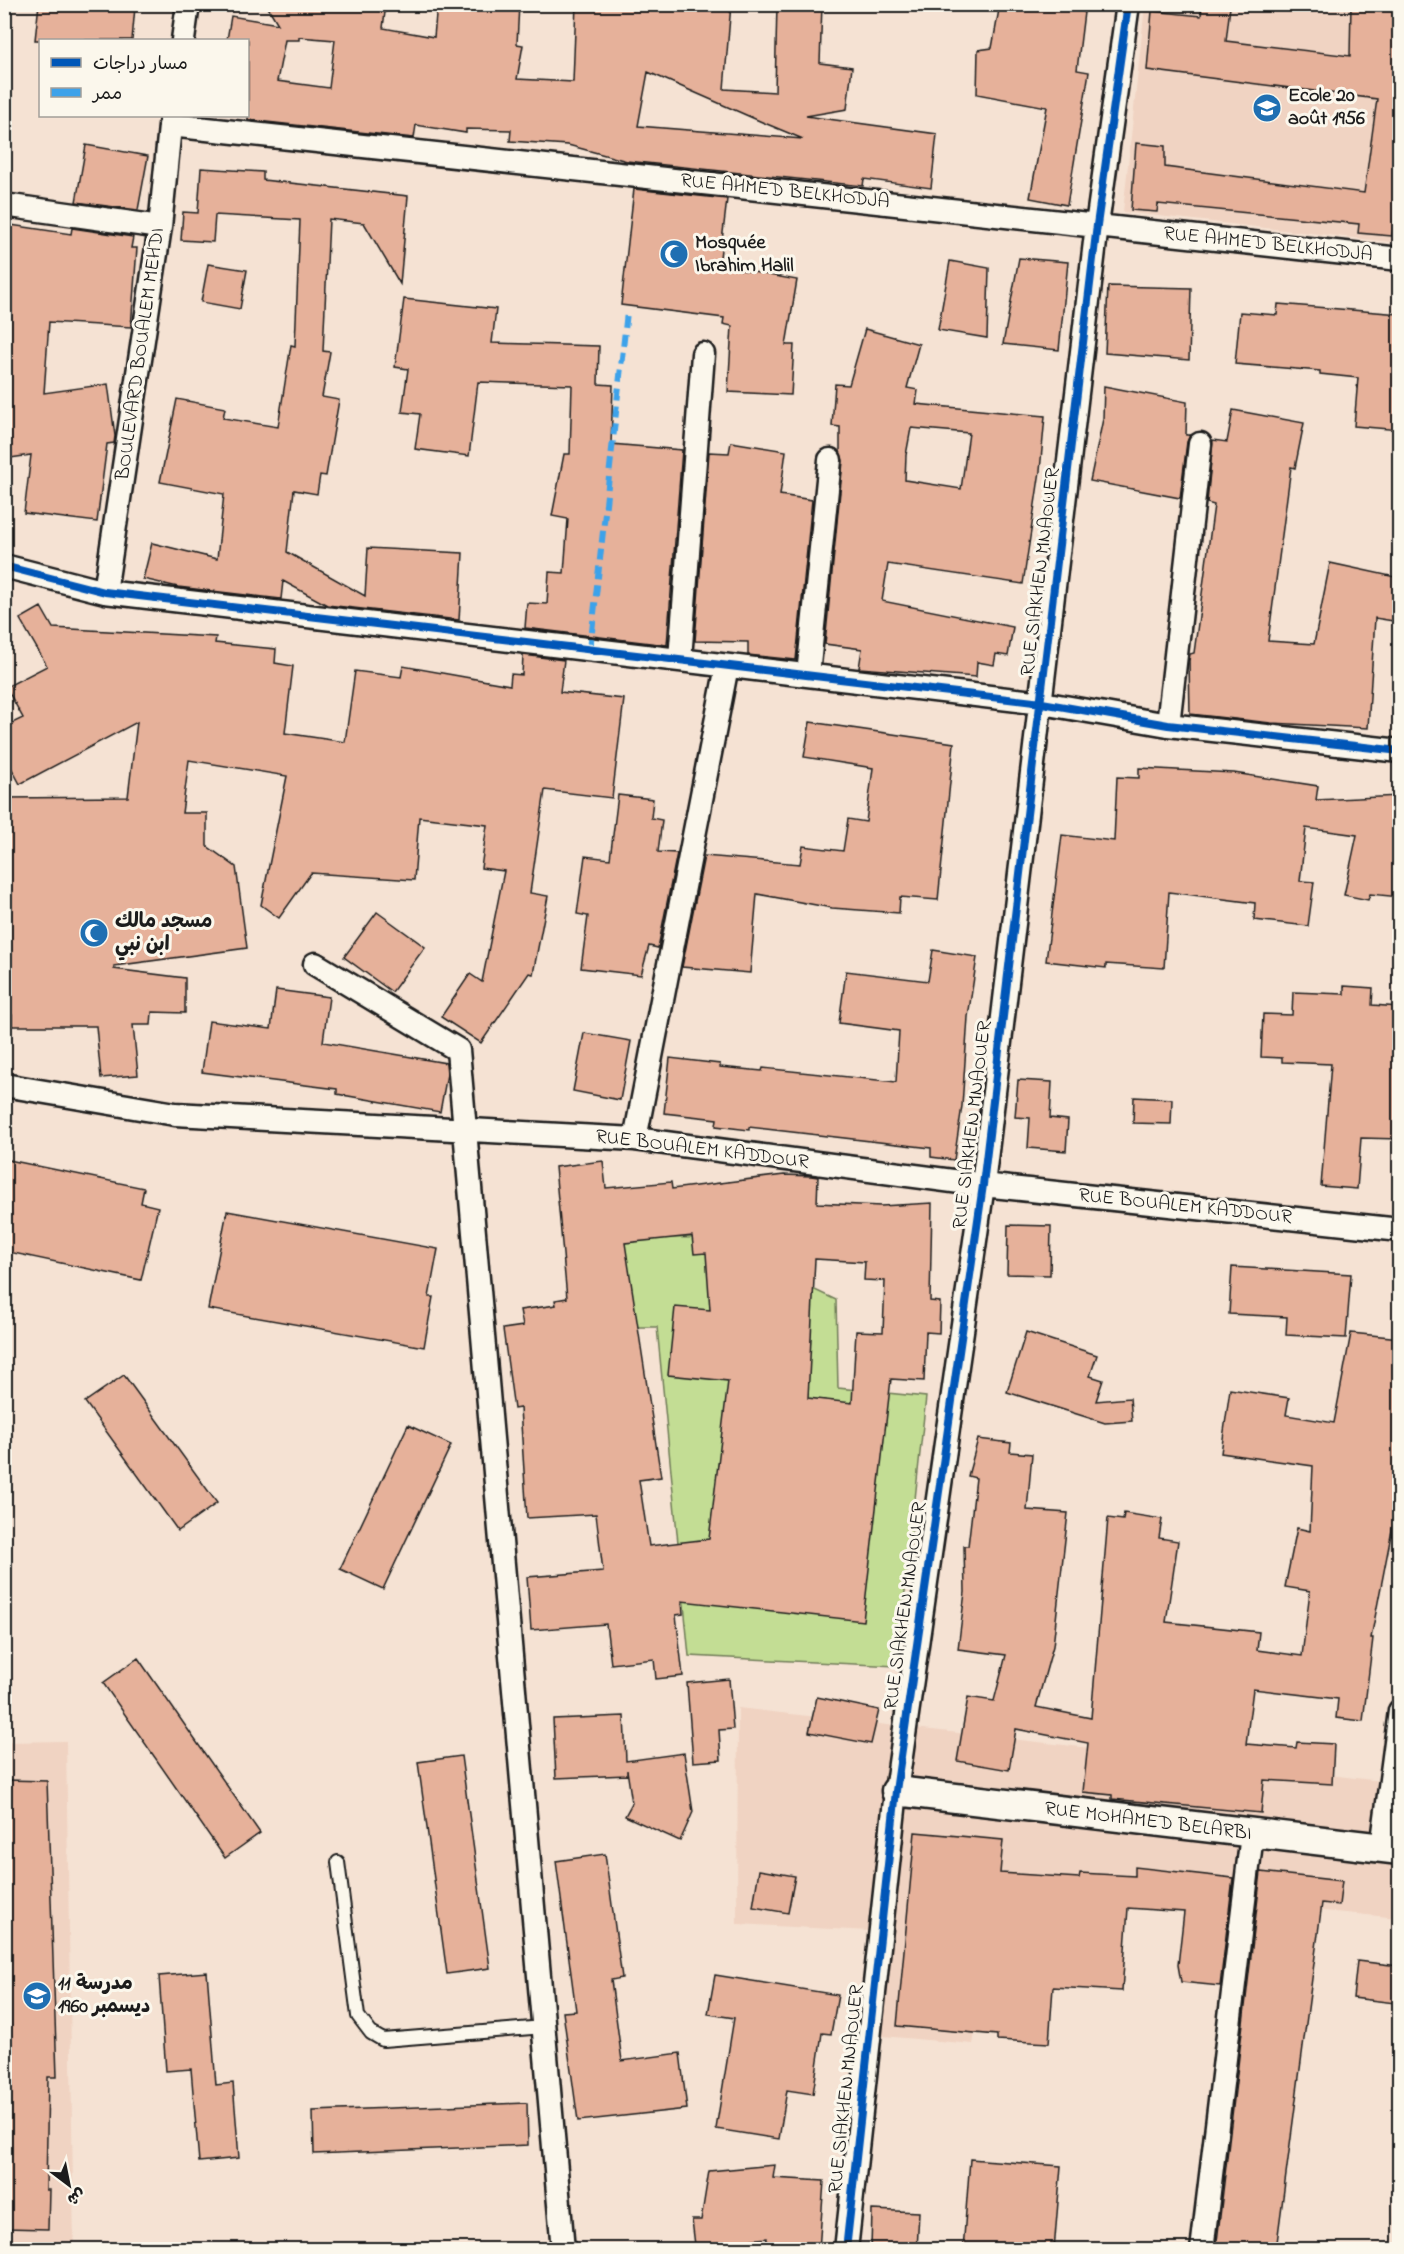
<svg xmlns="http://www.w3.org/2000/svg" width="1404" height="2254" viewBox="0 0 1404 2254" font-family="'Indie Flower','Playpen Sans Arabic',sans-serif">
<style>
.built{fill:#f0d3c2}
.green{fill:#c3dd94;stroke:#707c58;stroke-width:1.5}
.building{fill:#e6b19a;stroke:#1c1c1c;stroke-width:1.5;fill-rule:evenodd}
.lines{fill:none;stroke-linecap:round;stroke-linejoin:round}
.service-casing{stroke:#1c1c1c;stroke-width:16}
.minor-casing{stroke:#1c1c1c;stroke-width:27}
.tertiary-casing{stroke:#1c1c1c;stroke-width:33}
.service{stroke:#fbf7ec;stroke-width:12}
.minor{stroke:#fbf7ec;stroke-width:22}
.tertiary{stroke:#fbf7ec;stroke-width:28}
.quiet{stroke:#3da2ea;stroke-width:6;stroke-dasharray:12 6;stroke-linecap:butt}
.cycleway-casing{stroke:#fbf7ec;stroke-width:11}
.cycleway{stroke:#0057b8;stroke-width:8}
.labels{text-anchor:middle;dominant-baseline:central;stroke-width:6;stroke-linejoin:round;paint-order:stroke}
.poi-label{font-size:20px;font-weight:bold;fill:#1c1c1c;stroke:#fbf7ec;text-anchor:start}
.street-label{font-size:20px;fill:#1c1c1c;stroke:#fbf7ec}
</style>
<rect width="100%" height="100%" fill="#f5e2d3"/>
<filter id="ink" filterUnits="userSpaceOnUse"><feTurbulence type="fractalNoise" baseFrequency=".0167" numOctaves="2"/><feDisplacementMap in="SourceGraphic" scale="12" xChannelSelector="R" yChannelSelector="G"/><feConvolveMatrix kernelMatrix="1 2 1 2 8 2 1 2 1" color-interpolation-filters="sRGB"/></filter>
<g filter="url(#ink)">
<path class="built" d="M1145,5H1399V243L1123,212Z
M738,1708L1399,1783V1918L1002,1881L973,2044L882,2036L890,1932L737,1924Z
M66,1741L74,2249H5L4,1742Z"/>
<path class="green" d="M616,1237L706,1238L836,1300L838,1388L926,1397L897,1666L689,1656L657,1327H620Z"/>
<path class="building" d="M39,4L135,7L132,40H35Z
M266,4H386L383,28L434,37L437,4H519L517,44L523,45L517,79L573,82L576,4H731L724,89L775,92L777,4H822L820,63L852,67L847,109L806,116L937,134L931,188L864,179L863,186L627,161L568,145L510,141L511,130L466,129V133L416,125L414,138L248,120V40H227L231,16L278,24ZM299,37L335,40L329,88L277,81L285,40H299ZM648,72L762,122L803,139L638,126Z
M1000,4H1085L1077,70L1089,72L1067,205L1030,198L1047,107L977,94L978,50L992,48Z
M1202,4L1230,7L1226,41L1350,56L1351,4H1400V180L1392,236L1358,233L1359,224L1158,204L1157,212L1131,210L1136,143L1165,146V167L1364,193L1377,99L1147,70L1152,11L1201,16Z
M86,145L148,156L138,210L76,202Z
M201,168L263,172V180L408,196L400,284L364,223L329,219L323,351L330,352L322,397L339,400L326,476L320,475L317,494L294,490L287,552L365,596L368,548L463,553L459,620L327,605L283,581L281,599L178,587L143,579L152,543L217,559L224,494L160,482L177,399L225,408L223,418L278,427L291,345L295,346L300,220L215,215L213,242L181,240L183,212L198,213Z
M634,189L727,199L719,266L797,280L786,345H794L791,395L728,392L732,326L723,324L724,318L621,305Z
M4,224L71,234L72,228L133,237L131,248H137L131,327L49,322L44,393L108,384L115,436L114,443L107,444L97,522L24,513L31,455L4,459Z
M1019,258L1068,262L1059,350L1003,344Z
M950,261L989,268L987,338L938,330Z
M208,264L247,270L240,309L201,302Z
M1108,286L1191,288L1189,360L1105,353Z
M404,299L496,309L492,343L599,346L598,384L613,385L611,444L682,450L667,645L525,628L527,603L547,604L549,572L564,573L568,519L552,516L564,454H570L572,385L478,382L469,456L415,449L420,414L402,412L408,369L395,367Z
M1278,304L1400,314V430L1354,426L1358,378L1320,374V371L1235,364L1240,312L1277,315Z
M865,329L919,344L907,388L918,390L916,404L1045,416L1040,471L1023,584L888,564L882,601L1013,627L1008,656L996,654L994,665L977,662L976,677L859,668L862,649L825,644L843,461L840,451V427L832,426L835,384L849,385ZM911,428L969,433L961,489L905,480L906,455Z
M1104,386L1187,402L1186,435H1190L1187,442L1180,498L1090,481L1103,419Z
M1233,410L1304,423L1295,468L1291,467L1268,641L1314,644L1330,563L1400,578V622L1375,618L1368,728L1271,723L1190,714L1189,661L1190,654L1194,653L1214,505L1207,503L1213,440L1227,442Z
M731,442L786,451L780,495L812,500L796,660L748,655V642L695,641L709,452L729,453Z
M41,607L53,628L216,637L215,643L276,649L275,663L293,666L285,733L345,742L355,671L401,677L403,666L510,685L511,674L522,675L523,655L564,660L560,692L624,699L612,798L545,790L530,893L548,896L533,974L529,973L481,1043L441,1017L470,974L482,982L504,871L481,868L487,825L419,817L414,880L311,873L279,918L261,905L287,776L189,760L182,813H207V846L236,867L247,948L114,966V969L185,978V1013L152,1012L151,1025H133L138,1075L101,1078L96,1026H12V1015H4V798L128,797L137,722L20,784L4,754V727L23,718L6,687L47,666L20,619Z
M810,722L954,743L938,900L900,897L899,913L832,908L757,894L750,973L682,967L704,856L800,864L803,846L843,851L848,819L866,822L873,768L804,757Z
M1139,768L1234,773L1318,786L1316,800L1400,796V897L1370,894L1368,900L1344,895L1357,835L1306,828L1300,881L1314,882L1308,926L1254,920L1255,903L1169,892L1164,968L1106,964V968L1046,961L1062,835L1114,841L1117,777L1139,778Z
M618,795L653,799L651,818L662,820L658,852L677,853L658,948L649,946L641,975L581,968L588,916L577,914L585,856L610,859Z
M377,912L425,947L392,992L344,957Z
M933,950L977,957L968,1017L962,1106L954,1160L931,1157V1148L749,1127V1130L716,1126L717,1119L664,1113L670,1058L720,1064V1067L762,1071L763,1068L896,1082L899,1031L839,1023L846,971L928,981Z
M1344,986L1373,988L1372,1005L1400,1007V1139L1361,1138L1357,1189L1321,1186L1331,1064L1282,1062V1058L1261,1057L1263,1014L1292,1015L1293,992L1344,994Z
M276,990L329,997L323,1042L446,1063L447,1074L440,1112L337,1094V1089L202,1072L209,1021L271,1029Z
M584,1033L631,1041L620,1100L573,1091Z
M1018,1080L1052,1082L1050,1118L1068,1120L1066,1151L1028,1148L1030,1118L1015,1117Z
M1134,1097L1172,1099L1171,1124L1133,1123Z
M4,1159L144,1188L141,1203L158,1207L141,1280L4,1251Z
M603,1161L606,1188L671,1182L672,1189L784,1175L811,1176L818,1177L817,1203L881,1206L932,1203L930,1301L940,1302L939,1333L926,1332L924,1381L891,1379L863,1621L682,1601L683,1614L676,1615L683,1676L656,1679L654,1659L611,1664L606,1624L531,1630L527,1577L603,1571L596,1514L527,1518L520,1408L514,1409L503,1329L523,1326L520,1310L556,1305L555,1300L567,1298L555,1167ZM692,1236L694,1254L706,1253L710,1310L675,1307L668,1375L728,1381L709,1539L649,1546L639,1480L661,1477L625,1243ZM815,1259L865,1262L864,1280L885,1281L883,1332L856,1331L852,1403L808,1398Z
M227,1211L438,1249L429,1297H433L424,1347L208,1309Z
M1008,1225L1051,1226L1050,1275L1007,1274Z
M1232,1267L1351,1274L1346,1338L1286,1335L1287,1317L1229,1314Z
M1026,1332L1097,1355L1090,1376L1103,1380L1096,1401L1130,1398L1132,1421L1105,1423L1007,1392Z
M1351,1333L1400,1338L1399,1494L1371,1638H1373L1363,1721L1336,1718L1338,1699L1253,1689L1246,1744L1296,1748L1297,1742L1334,1744L1332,1784L1264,1780L1261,1813L1112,1799V1795L1083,1792L1088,1743L1016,1729L1009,1770L957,1761L968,1697L994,1701L1006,1655L958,1649L965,1592L964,1546H968L976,1478L968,1476L978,1439L1011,1443L1010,1452L1032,1454L1027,1510L1068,1513L1053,1646L1036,1707L1091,1718L1108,1518L1123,1520L1124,1513L1162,1519L1159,1538L1178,1541L1166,1622L1259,1632L1257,1650L1302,1656L1310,1591L1285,1587L1297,1528L1310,1531L1313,1466L1221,1453L1230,1389L1289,1398L1286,1415L1334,1423Z
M124,1375L217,1503L178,1531L85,1402Z
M408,1425L451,1445L383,1589L340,1569Z
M138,1658L260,1833L225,1858L103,1683Z
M729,1679L733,1729L719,1730L721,1760L693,1762L687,1683Z
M817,1697L879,1710L871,1744L809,1732Z
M624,1716L626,1761L684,1753L693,1812L680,1841L625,1816L632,1803L627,1770V1775L556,1778L553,1719Z
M461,1756L490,1968L447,1974L418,1762Z
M6,1780L47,1781L57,2077H48L46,2190H49L48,2229L4,2228V2087H9L7,2038L10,2037Z
M915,1832L1003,1840L1000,1873L1079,1878L1080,1873L1135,1876V1867L1233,1878L1220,1986L1181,1982L1178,1965L1184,1912L1128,1908L1122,1991L1053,1987L1049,2043L997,2040V2035L897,2026Z
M605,1854L622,1978L611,1980L622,2061L680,2053L687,2109L578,2121L563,2012L576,2011L556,1861Z
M759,1870L795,1876L788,1913L753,1907Z
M1261,1872L1342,1881L1339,1905L1322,1903L1276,2250H1216Z
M1357,1961L1399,1966L1395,2003L1353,1998Z
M207,1972L216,2085L233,2083L239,2158L199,2162L191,2069L166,2071L159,1976Z
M715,1975L838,1995L831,2034L822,2033L813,2094L787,2090L779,2139L716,2129L734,2018L708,2014Z
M527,2103L528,2145L314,2154L313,2111Z
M970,2159L1061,2166L1054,2250H963Z
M775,2165L773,2178L824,2181L819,2250H766L767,2238L695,2245L692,2220H701L709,2171Z
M872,2210L919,2212L917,2250H871Z"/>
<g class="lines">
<g class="service-casing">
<path id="service" d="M338,1862L358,2016L371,2033L383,2040L544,2027"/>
</g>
<g class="minor-casing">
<path id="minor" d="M183,40L188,4
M170,125L1400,259
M4,205L160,227
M4,566L105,592L1042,703L1168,725L1400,751
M105,592L160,227L171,116
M680,659L703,354
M808,675L830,460
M1168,725L1200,444
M315,964L458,1050L563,2250
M4,1085L175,1114L635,1139L983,1185L1400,1230
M635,1139L727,666
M1382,1848L1400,1711
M846,2250L896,1791L983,1185L1097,225L1128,4
M1202,2250L1252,1834"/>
</g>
<g class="tertiary-casing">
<path id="tertiary" d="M896,1791L1400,1850"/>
</g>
<use href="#service" class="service"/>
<use href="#minor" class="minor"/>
<use href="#tertiary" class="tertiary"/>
<path class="quiet" d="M590,650L627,312"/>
<g class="cycleway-casing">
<path id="cycleway" d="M4,566L105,592L1042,703L1168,725L1400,751
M846,2250L896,1791L983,1185L1097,225L1128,4"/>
</g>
<use href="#cycleway" class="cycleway"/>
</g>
</g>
<defs>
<g id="school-disc" transform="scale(1.5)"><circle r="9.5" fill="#1f6fb2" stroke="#fbf7ec"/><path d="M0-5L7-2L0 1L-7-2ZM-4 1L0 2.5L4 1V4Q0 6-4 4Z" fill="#fff"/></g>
<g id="mosque-disc" transform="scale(1.5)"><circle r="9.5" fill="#1f6fb2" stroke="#fbf7ec"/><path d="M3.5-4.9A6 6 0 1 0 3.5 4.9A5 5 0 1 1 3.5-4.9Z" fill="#fff"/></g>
</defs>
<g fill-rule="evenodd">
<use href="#school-disc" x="1267" y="108"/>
<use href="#mosque-disc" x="674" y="254"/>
<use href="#mosque-disc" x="94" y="933"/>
<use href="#school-disc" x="37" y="1996"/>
</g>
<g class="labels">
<g class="poi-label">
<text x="1288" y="96">Ecole 20<tspan x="1288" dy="23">août 1956</tspan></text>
<text x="695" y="243">Mosquée<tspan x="695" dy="23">Ibrahim Halil</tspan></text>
<text x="115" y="922">مسجد مالك<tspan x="115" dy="23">ابن نبي</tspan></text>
<text x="58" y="1984">مدرسة 11<tspan x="58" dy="23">ديسمبر 1960</tspan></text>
</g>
<g class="street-label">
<text transform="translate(785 192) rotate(6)">RUE AHMED BELKHODJA</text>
<text transform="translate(1268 245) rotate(6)">RUE AHMED BELKHODJA</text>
<text transform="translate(141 354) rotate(-82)">BOULEVARD BOUALEM MEHDI</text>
<text transform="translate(1041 572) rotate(-83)">RUE SIAKHEN MNAOUER</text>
<text transform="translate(973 1125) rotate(-83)">RUE SIAKHEN MNAOUER</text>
<text transform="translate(702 1150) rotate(7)">RUE BOUALEM KADDOUR</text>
<text transform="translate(1185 1207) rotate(6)">RUE BOUALEM KADDOUR</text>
<text transform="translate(906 1606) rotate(-82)">RUE SIAKHEN MNAOUER</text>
<text transform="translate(1148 1822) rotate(7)">RUE MOHAMED BELARBI</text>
<text transform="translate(847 2089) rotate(-84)">RUE SIAKHEN MNAOUER</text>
</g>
</g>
<rect width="1404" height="2254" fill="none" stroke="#fbf7ec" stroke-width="24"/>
<rect x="12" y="12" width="1380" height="2230" fill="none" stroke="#1c1c1c" stroke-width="2" filter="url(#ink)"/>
<rect x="39" y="39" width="210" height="78" fill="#fbf7ec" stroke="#a29f99" stroke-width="1.5"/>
<rect x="51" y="58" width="30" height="9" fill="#0057b8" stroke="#a29f99" stroke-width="1.5"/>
<text x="93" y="69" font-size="18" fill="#1c1c1c">مسار دراجات</text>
<rect x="51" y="88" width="30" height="9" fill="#3da2ea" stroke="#a29f99" stroke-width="1.5"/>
<text x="93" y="99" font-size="18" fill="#1c1c1c">ممر</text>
<g transform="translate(69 2185) rotate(148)" stroke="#fbf7ec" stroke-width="4.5" paint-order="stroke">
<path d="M0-4.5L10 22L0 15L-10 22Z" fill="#1c1c1c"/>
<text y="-9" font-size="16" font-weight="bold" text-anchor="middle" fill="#1c1c1c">ش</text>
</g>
</svg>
